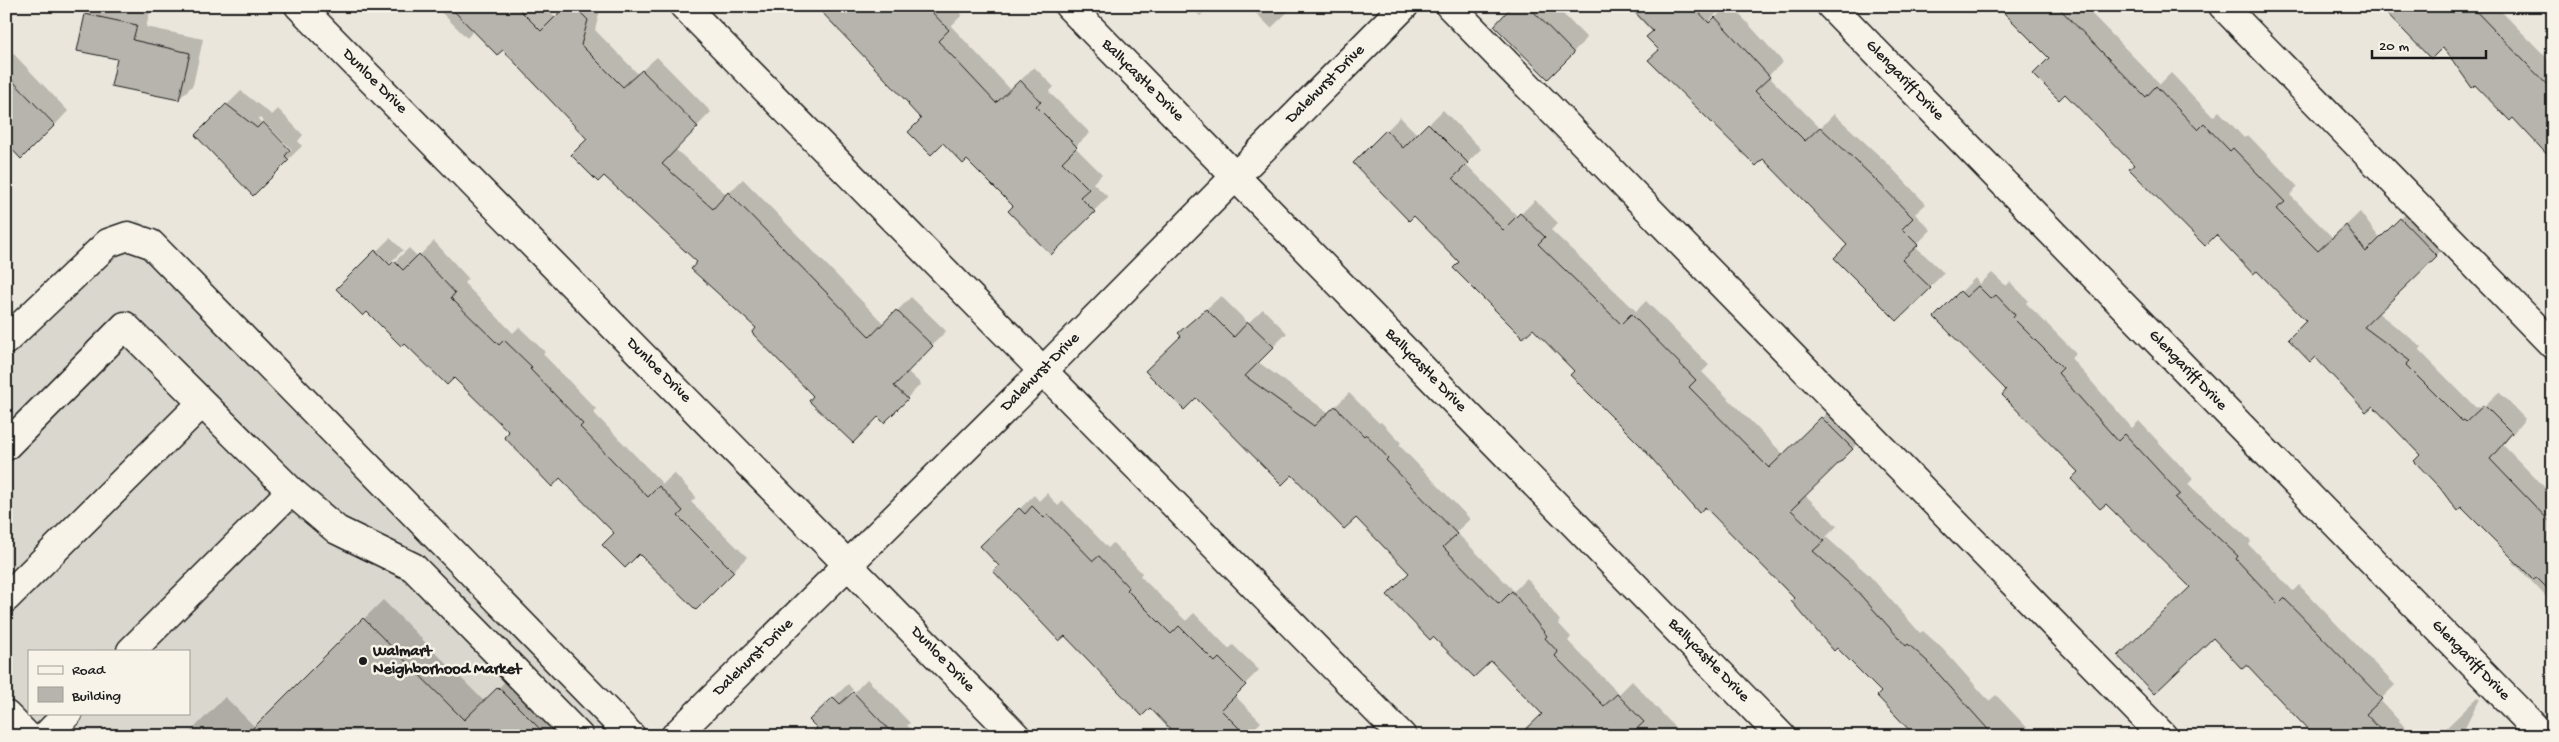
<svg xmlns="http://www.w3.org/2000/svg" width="2559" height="742" viewBox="0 0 2559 742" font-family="'Gochi Hand',sans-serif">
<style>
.built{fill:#dad7ce;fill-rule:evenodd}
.shadow{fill:#0003;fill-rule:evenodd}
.building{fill:#b6b4ac;stroke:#1c1c1c}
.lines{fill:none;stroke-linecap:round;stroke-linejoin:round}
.minor-casing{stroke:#1c1c1c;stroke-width:31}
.minor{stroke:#f7f3e8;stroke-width:28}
.poi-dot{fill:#1c1c1c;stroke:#f7f3e8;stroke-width:2}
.labels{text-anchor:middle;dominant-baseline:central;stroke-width:5;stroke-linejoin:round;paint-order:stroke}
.street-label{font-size:16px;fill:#1c1c1c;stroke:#f7f3e8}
.poi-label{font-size:16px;font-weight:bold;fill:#1c1c1c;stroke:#f7f3e8;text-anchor:start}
</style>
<rect width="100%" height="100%" fill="#eae6dc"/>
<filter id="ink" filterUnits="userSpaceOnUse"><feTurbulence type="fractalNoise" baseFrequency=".02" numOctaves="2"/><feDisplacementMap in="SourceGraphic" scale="10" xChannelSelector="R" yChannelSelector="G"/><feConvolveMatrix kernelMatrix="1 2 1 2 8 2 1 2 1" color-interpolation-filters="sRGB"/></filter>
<g filter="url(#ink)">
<path class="built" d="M138,219L639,736H6V344ZM29,651H189V713H29Z"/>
<path class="shadow" d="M94,6H125L150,12L146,27L203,39L193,85L179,99L118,58L86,15Z
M435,6H544L556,18L568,6H601L595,30L638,74L657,57L711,112L675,149L727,195L743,179L884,324L911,297L946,331L907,371L921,384L884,421L878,416L815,396L699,262L604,174L589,139L503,48L474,30L467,38Z
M817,6H954L962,15L951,26L1011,90L1034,67L1054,87L1049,92L1090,133L1075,147L1102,174L1093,183L1108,197L1051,253L1014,206Z
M1191,6H1210L1200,16Z
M1249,6H1294L1271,28Z
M1513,6H1555L1587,38L1548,77Z
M1628,6H1721L1722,8L1710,20L1711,22L1727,6H1732L1783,62L1768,76L1820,128L1834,114L1886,162L1926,204L1915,214L1931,230L1915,246L1944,273L1897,320L1849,245L1660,50L1653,33Z
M1969,6H1984L1976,14Z
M1999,6H2084L2160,84L2171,73L2213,117L2219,111L2244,138L2248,135L2298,187L2290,195L2333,238L2360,212L2380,239L2415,205L2450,241L2377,312L2422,347L2419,350L2476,408L2478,407L2481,409L2499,392L2525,419L2503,445L2553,496V604L2513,562L2516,560L2308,321L2257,269L2136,165L2051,58Z
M2397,6H2496L2553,64V159L2513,117L2475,83L2443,45Z
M9,49L68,111L55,125L6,142V52Z
M241,91L272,115L278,109L303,135L298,141L302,146L253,194L197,135ZM259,117L293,151H290L258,119Z
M1443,110L1481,149L1466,164L1518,217L1535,200L1558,223L1551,230L1636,311L1646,301L1709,365L1702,372L1784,455L1836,404L1866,435L1805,495L1837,526L1826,537L1869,575L1920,633L1923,631L1941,647L1989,701L1996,695L2035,736H1917L1883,692L1576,371L1414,215L1355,163L1400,117L1418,135Z
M390,238L403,250L384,269L386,270L409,248L418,257L434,241L468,278L464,283L513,333L519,327L545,352L543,354L596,409L593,412L663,484L674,473L696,497L691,502L747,557L696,609L454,376L404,341L338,289Z
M1992,273L2006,286L2010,282L2028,300L2026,303L2076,353L2071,358L2132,428L2139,421L2193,479L2188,484L2251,541L2249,545L2293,591L2299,585L2395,685L2380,700L2413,736H2316L2191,587L2080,472L2008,390L1936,317L1975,278L1980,284Z
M1221,296L1248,323L1263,309L1287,333L1258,362L1329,413L1349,393L1379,423L1381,422L1401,443L1399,445L1470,519L1456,532L1514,591L1527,578L1560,621L1558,623L1571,637L1568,641L1619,694L1632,681L1683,736H1521L1543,714L1491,659L1433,635L1411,573L1183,336L1194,320Z
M1047,493L1058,506L1063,501L1108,548L1113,543L1142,573L1140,576L1186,621L1194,613L1229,649L1233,645L1259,670L1234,695L1261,722L1256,727L1265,736H1179L1000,565L996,532L1034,495L1039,501Z
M383,600L485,702L518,668L586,736H186L225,697L255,727Z
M867,679L910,723L907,725L917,736H810L819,727L825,706L848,684L853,690L847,696L849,698Z
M2478,697L2480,698L2461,736H2438Z"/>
<path class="building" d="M449,6H516L541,31L566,6H574L588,20L581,45L623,87L642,70L698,127L662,164L713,209L728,192L870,337L896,310L933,346L894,386L908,399L884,423L878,417L853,443L809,401L813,396L752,333L756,328L691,269L697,262L604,176L598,182L571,155L587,139L503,50L497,55Z
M816,6H926L949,30L938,41L996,103L1020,80L1041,102L1036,106L1077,147L1062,162L1089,189L1080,197L1095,212L1051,255L1008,211L1013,206L967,160L963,164L943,143L931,155L908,132L921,119L908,105L909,104Z
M1512,6H1528L1574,53L1548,79L1494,26Z
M1629,6H1693L1709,23L1715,17L1770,77L1755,91L1805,141L1820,127L1872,176L1913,218L1902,229L1918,245L1902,260L1931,288L1897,321L1834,258L1847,245L1763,159L1756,166L1648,60L1659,50L1646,37L1653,31Z
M1997,6H2057L2146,97L2156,86L2198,130L2204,124L2230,151L2233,148L2285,202L2276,209L2318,251L2346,225L2366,252L2400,218L2437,256L2364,327L2410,361L2406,365L2462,421L2464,420L2466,422L2484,405L2512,433L2490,459L2553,525V594L2536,577L2534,580L2461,507L2457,511L2440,488L2414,461L2420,455L2373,406L2366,412L2315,357L2310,362L2288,339L2306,321L2257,271L2253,274L2216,235L2205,246L2129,169L2134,165L2065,94L2059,100L2033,74L2049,58Z
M2380,6H2471L2553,91V161L2513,118L2510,121L2475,85L2472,88L2443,47L2431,59Z
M85,14L137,25L133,40L190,53L179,100L111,86L117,59L77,51Z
M6,74L55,125L21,159L6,143Z
M226,104L257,128L263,122L290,150L285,156L289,160L253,196L195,135Z
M1428,123L1468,163L1453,178L1503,230L1520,213L1545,237L1538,244L1621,324L1631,314L1696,380L1689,387L1769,468L1821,417L1853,449L1791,510L1824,541L1813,551L1855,589L1906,646L1908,644L1927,661L1994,736H1915L1877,696L1881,692L1837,648L1834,651L1791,601L1794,598L1705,507L1699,513L1641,446L1570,375L1574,371L1533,329L1523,338L1453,268L1459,262L1414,216L1409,221L1353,163L1386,130L1403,148Z
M375,250L390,265L394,261L403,270L419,254L455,293L451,298L499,345L504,340L532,367L530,369L583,424L580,427L648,497L659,486L683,511L678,516L734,572L696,610L639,554L625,568L602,545L614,533L560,478L552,487L504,437L509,432L454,378L447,385L404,343L401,346L367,312L363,316L336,289Z
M1978,286L1991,299L1996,295L2015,315L2013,318L2063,368L2058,373L2118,441L2125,434L2180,494L2175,498L2238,556L2236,559L2278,604L2284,598L2382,699L2366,714L2386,736H2314L2247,665L2242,669L2213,638L2154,694L2118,656L2190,587L2106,504L2100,509L2071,479L2078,472L2002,395L2006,390L1934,317L1960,291L1966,297Z
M1206,309L1234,337L1248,322L1274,347L1245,376L1314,426L1335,406L1364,436L1366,434L1388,458L1386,460L1457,534L1443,547L1499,604L1512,591L1547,636L1545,638L1558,652L1555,656L1604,706L1617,694L1644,722L1631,734L1632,736H1519L1542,714L1491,661L1474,677L1433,637L1430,640L1387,595L1409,573L1356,518L1344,529L1292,475L1282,485L1196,398L1184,410L1145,371L1181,336L1178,333Z
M1032,506L1044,518L1048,514L1093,561L1099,556L1129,588L1127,590L1171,634L1179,626L1215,662L1219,658L1246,685L1221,710L1247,736H1177L1150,708L1142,716L1065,636L1059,641L993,571L999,566L980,546L1019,508L1025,514Z
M363,618L464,720L498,687L547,736H245Z
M853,692L895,736H809L817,728L809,720L833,697L840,704Z"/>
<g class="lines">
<g class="minor-casing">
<path id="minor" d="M299,6L1016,736
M684,6L1402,736
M1069,6L1781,736
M1450,6L2163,736
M1831,6L2543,736
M2223,6L2553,345
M6,340L108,243L128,236L151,244L631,736
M6,446L125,326L291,491L131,651
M291,491L337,530L413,567L579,736
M6,598L202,403
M6,715L27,736
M46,736L68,713
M675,736L1043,371L1404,6"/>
</g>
<use href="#minor" class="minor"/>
</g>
</g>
<circle class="poi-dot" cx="363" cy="661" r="5"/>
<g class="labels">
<g class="street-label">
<text transform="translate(1142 81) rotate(45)">Ballycastle Drive</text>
<text transform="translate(1904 81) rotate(46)">Glengariff Drive</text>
<text transform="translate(374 82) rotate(45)">Dunloe Drive</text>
<text transform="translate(1326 85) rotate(-45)">Dalehurst Drive</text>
<text transform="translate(658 371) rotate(45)">Dunloe Drive</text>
<text transform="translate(1425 371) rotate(46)">Ballycastle Drive</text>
<text transform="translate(2187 371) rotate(46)">Glengariff Drive</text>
<text transform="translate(1041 373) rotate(-45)">Dalehurst Drive</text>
<text transform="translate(754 658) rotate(-44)">Dalehurst Drive</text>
<text transform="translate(942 660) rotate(46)">Dunloe Drive</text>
<text transform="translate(1708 661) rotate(46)">Ballycastle Drive</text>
<text transform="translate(2470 661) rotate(46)">Glengariff Drive</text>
</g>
<g class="poi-label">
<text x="373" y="652">Walmart<tspan x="373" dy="18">Neighborhood Market</tspan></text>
</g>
</g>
<rect width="2559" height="742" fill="none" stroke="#f7f3e8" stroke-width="25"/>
<rect x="12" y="12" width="2534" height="717" fill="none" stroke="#1c1c1c" stroke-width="2" filter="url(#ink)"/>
<rect x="28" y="650" width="162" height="65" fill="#f7f3e8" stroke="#9f9d96"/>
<rect x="38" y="666" width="25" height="8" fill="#f7f3e8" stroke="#9f9d96"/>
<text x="72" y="674" font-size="15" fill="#1c1c1c">Road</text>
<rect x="38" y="687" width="25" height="15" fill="#b6b4ac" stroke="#9f9d96"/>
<text x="72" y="700" font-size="15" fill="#1c1c1c">Building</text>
<path d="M2372 50v8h114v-8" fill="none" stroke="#1c1c1c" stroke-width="2.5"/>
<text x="2379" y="50" font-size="15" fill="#1c1c1c" stroke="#f7f3e8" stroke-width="4" paint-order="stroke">20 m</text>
</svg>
